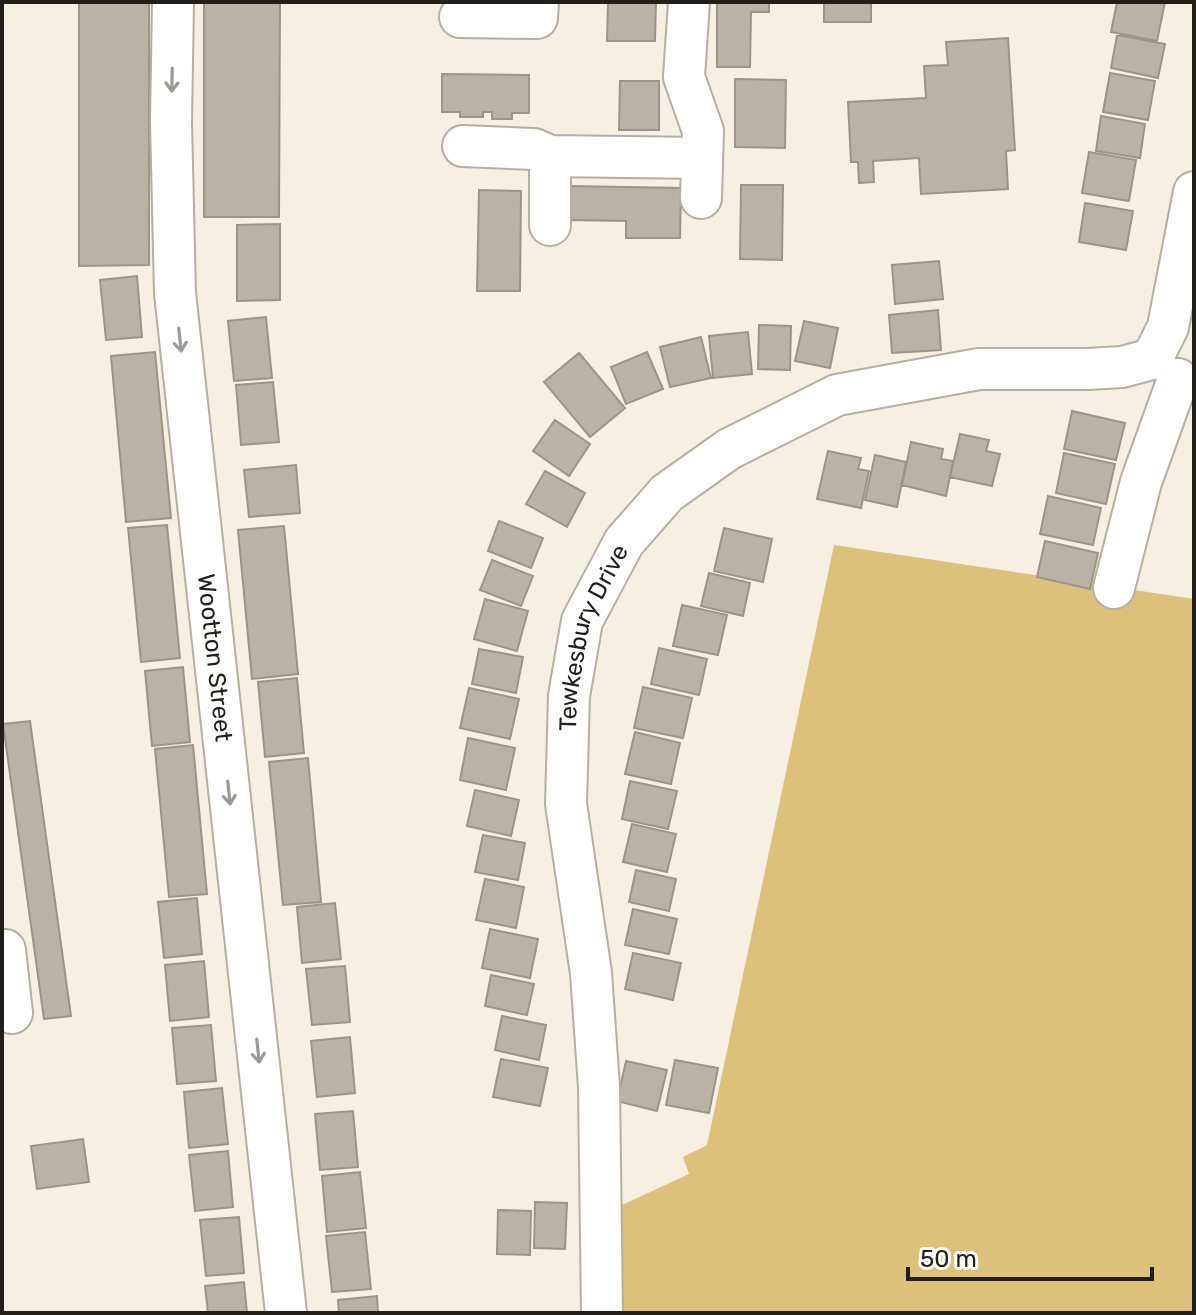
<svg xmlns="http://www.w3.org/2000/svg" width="1196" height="1315" viewBox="0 0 1196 1315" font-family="Rubik,sans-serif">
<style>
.green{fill:#ddc17b}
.building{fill:#b8b3a5;stroke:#9b9588;stroke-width:2}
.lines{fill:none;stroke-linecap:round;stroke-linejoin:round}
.minor-casing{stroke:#b5afa2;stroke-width:44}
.minor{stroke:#fff;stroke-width:40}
.oneway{stroke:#9b9a98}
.labels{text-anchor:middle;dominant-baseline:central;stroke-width:6;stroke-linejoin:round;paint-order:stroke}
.street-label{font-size:24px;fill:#211f1a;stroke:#fffefb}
</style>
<rect width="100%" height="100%" fill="#f6f0e2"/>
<path class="green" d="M834,545L1194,599V1313H611V1210L689,1174L683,1157L707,1145Z"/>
<path class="building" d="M79,2H149V265L79,266Z
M204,2H280L279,217H204Z
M608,2H656L655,41H607Z
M717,2H769V12H751L750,67H717Z
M824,2H871V22H824Z
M1117,2H1165L1157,41L1111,32Z
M1117,35L1165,44L1158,78L1111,68Z
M1008,38L1015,150L1006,151L1008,189L921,194L919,158L873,161L874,182L859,183L858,162H851L848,102L926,98L924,66L948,65L946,42Z
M1110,73L1155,81L1148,120L1103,112Z
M442,74L529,75V113H512V119H492V112H483V117H460V112H442Z
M735,79L786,80L785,148L735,147Z
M620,81H659V130H619Z
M1101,116L1145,124L1140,158L1096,151Z
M1089,152L1136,160L1129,201L1082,193Z
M741,185H783L782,260L740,259Z
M569,186L681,188L680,238H626V221L569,220Z
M479,190L521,191L520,291H477Z
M1085,203L1133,211L1126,250L1079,242Z
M280,224V300L237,301V225Z
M939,261L943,299L895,304L892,265Z
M137,276L142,337L106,340L100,280Z
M938,310L941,350L892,353L889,315Z
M266,317L272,378L234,381L228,321Z
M804,321L838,328L830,368L795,361Z
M759,325L791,326L790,370L758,369Z
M748,332L752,374L713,378L709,336Z
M701,337L711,378L670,387L660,347Z
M155,352L171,518L126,522L111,356Z
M647,352L663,389L626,404L611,367Z
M579,353L625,408L590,437L544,382Z
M273,382L279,442L241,445L236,385Z
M1072,411L1125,423L1116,460L1064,449Z
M555,420L590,444L569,476L533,451Z
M960,434L989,440L986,451L1000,454L992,486L950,477Z
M911,442L943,449L941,459L953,461L946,496L902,485Z
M828,451L861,458L858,469L869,471L861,508L817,499Z
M1064,453L1115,464L1106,504L1056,493Z
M875,455L906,462L897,507L865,500Z
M296,465L300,513L249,517L244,470Z
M545,471L585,493L567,527L526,504Z
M1048,496L1101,508L1093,545L1040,534Z
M499,521L543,538L531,568L488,551Z
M167,525L180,658L141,662L128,528Z
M284,526L298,674L252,679L238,530Z
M724,528L772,539L763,582L714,571Z
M1045,541L1098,553L1090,589L1037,577Z
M492,560L533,576L521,606L480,590Z
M709,573L750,583L743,616L701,606Z
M485,599L528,611L517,651L474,639Z
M682,605L727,615L718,655L673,646Z
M659,648L707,659L699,695L651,684Z
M479,649L523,657L516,693L472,684Z
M183,667L190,742L152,746L145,671Z
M297,678L304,753L265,757L258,682Z
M643,687L692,698L683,738L634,728Z
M469,688L519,699L510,739L460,728Z
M30,721L71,1016L44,1019L3,724Z
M635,732L680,743L671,784L625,774Z
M468,738L515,748L506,790L460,780Z
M193,745L207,894L169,897L155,749Z
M308,758L321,902L283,905L269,762Z
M630,781L677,791L668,829L622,819Z
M475,790L519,800L511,836L467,826Z
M632,824L676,834L667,872L623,862Z
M483,835L525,843L518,880L475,872Z
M636,870L676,879L669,911L629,902Z
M485,879L524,887L516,928L476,920Z
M197,898L202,954L164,958L158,902Z
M335,903L341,959L302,963L297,907Z
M633,909L677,919L669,954L625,945Z
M490,929L538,939L530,978L482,968Z
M633,953L681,963L673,1000L625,989Z
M204,961L209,1017L170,1021L165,965Z
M345,966L350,1022L312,1025L306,969Z
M491,975L534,984L527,1015L485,1006Z
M502,1016L546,1025L539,1060L495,1050Z
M211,1025L216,1081L177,1084L172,1028Z
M350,1037L355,1093L317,1097L311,1041Z
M501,1059L548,1068L540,1106L493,1097Z
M675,1060L718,1068L709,1113L666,1105Z
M626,1061L667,1070L657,1111L617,1101Z
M222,1088L228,1144L189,1148L184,1092Z
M353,1111L358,1167L320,1170L315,1114Z
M83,1139L89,1182L37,1189L31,1146Z
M228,1151L233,1207L195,1211L189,1155Z
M360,1172L366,1228L327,1232L322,1176Z
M535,1202L567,1203L565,1249L534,1248Z
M498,1210L531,1211L530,1255L497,1254Z
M239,1217L244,1273L206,1276L200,1220Z
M365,1232L371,1289L332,1292L326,1236Z
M244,1282L247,1313H208L205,1286Z
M377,1296L378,1313H339L338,1300Z"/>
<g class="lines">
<g class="minor-casing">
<g id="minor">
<path id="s1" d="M173,2L171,121L175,293L286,1313"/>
<path d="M689,2L684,77L703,131L701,198"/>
<path d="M460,17L537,18L538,2"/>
<path d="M463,146L534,149L550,156L702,158"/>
<path d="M550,225V156"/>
<path d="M1152,359L1168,327L1194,192"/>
<path d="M1114,588L1141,482L1178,379"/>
<path d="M5,950L12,1013"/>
<path id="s2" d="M602,1313L599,1087L591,973L566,804L569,696L582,621L624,542L667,493L729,449L837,395L979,369H1087L1122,367L1152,359"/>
</g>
</g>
<use href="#minor" class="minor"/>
</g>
<defs><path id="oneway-shaft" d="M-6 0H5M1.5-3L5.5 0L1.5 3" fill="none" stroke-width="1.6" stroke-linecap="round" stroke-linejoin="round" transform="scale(2)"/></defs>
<g class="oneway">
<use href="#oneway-shaft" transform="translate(172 80) rotate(91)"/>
<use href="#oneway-shaft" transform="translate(180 340) rotate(84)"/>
<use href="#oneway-shaft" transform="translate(229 793) rotate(84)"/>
<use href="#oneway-shaft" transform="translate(258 1051) rotate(84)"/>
</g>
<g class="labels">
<g class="street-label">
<text stroke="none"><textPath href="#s2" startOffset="682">Tewkesbury Drive</textPath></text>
<text stroke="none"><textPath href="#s1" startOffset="658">Wootton Street</textPath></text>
</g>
</g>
<rect width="1196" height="1315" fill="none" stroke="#211f1a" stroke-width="8"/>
<path d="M908 1267v12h244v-12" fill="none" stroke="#211f1a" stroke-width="4"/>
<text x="920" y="1267" font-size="24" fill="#211f1a" stroke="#fffefb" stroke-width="6" paint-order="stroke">50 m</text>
</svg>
